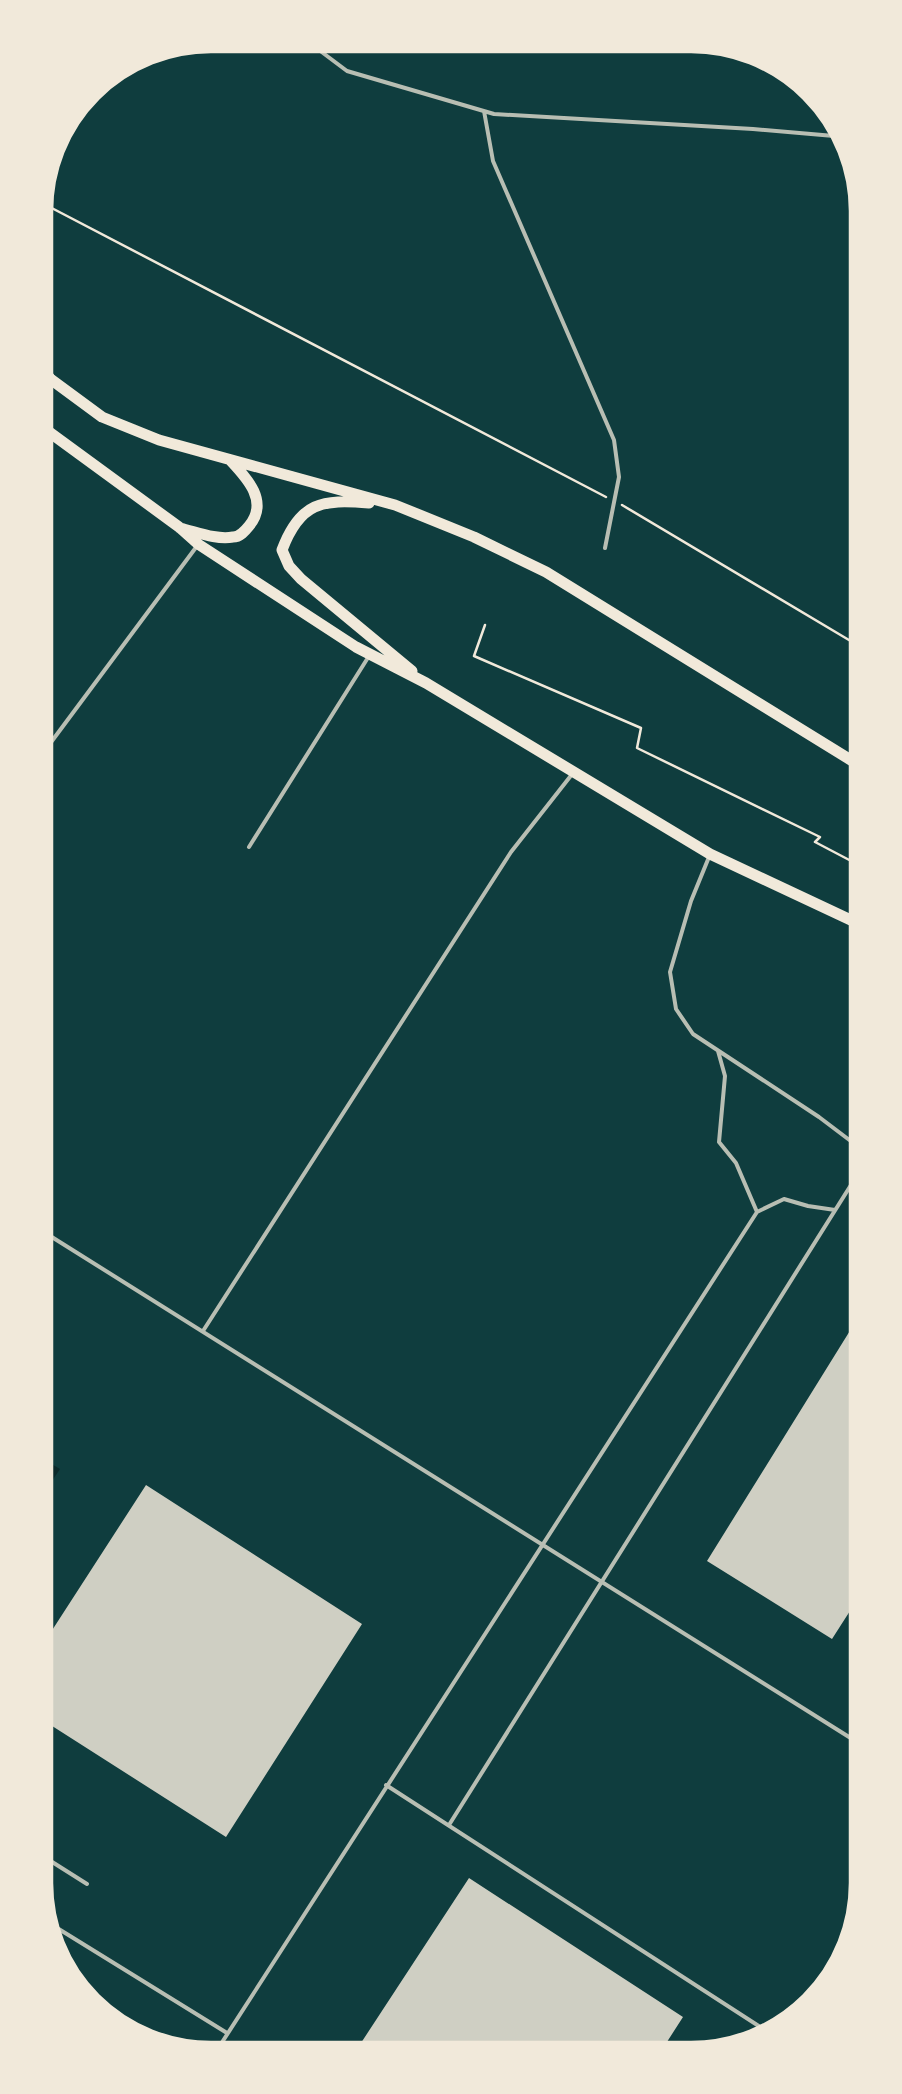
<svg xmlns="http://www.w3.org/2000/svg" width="902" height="2094" viewBox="0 0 902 2094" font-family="'Libre Baskerville',serif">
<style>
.water{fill:#0a2a2b}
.building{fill:#cfcfc3}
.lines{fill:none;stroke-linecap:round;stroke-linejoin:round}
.path{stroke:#f1e9da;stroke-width:2.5}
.service{stroke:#b8beb3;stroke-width:4}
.primary{stroke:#f1e9da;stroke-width:11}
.trunk{stroke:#f1e9da;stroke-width:12}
.rim{fill:none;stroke:#f1e9da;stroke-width:2.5}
</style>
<rect width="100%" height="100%" fill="#0f3d3e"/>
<path class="water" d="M48,1462L60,1469L48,1487Z"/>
<path class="building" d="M856,1321L857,1600L832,1639L707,1561Z
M146,1485L362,1624L226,1837L49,1724V1635Z
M469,1878L683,2017L665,2045L359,2046Z"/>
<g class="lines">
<path class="path" d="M44,204L606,497
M622,505L854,643
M485,625L474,656L641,728L637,748L820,837L815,842L855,863"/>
<path class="service" d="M311,44L347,71L494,114L753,129L834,136
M484,111L493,161L614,440L619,477L605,548
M46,749L197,546
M249,847L369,656
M709,857L691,901L670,972L676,1009L693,1034L819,1117L856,1145
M718,1051L725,1076L719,1142L736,1163L757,1212
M47,1234L857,1742
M203,1331L511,852L573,773
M386,1785L765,2030
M449,1825L856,1177
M49,1860L87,1884
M49,1923L227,2033
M219,2047L757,1212L784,1199L808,1206L835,1210"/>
<path class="primary" d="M45,375L102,417L159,440L395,505L474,537L546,572L854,762
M45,429L179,527L198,544L356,647L426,683L710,854L855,922
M369,503C322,499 300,502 282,550L289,566L301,579L412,671
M180,528C197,532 216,540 233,537C240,537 245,531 249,526C269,502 248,479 230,460"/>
<path class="trunk" d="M45,373L49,378"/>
</g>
<path d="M0 0H902V2094H0ZM211 52H691A159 159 0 0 1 850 211V1883A159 159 0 0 1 691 2042H211A159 159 0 0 1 52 1883V211A159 159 0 0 1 211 52Z" fill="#f1e9da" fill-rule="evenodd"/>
<path class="rim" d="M211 52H691A159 159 0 0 1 850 211V1883A159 159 0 0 1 691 2042H211A159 159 0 0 1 52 1883V211A159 159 0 0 1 211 52Z"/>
</svg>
